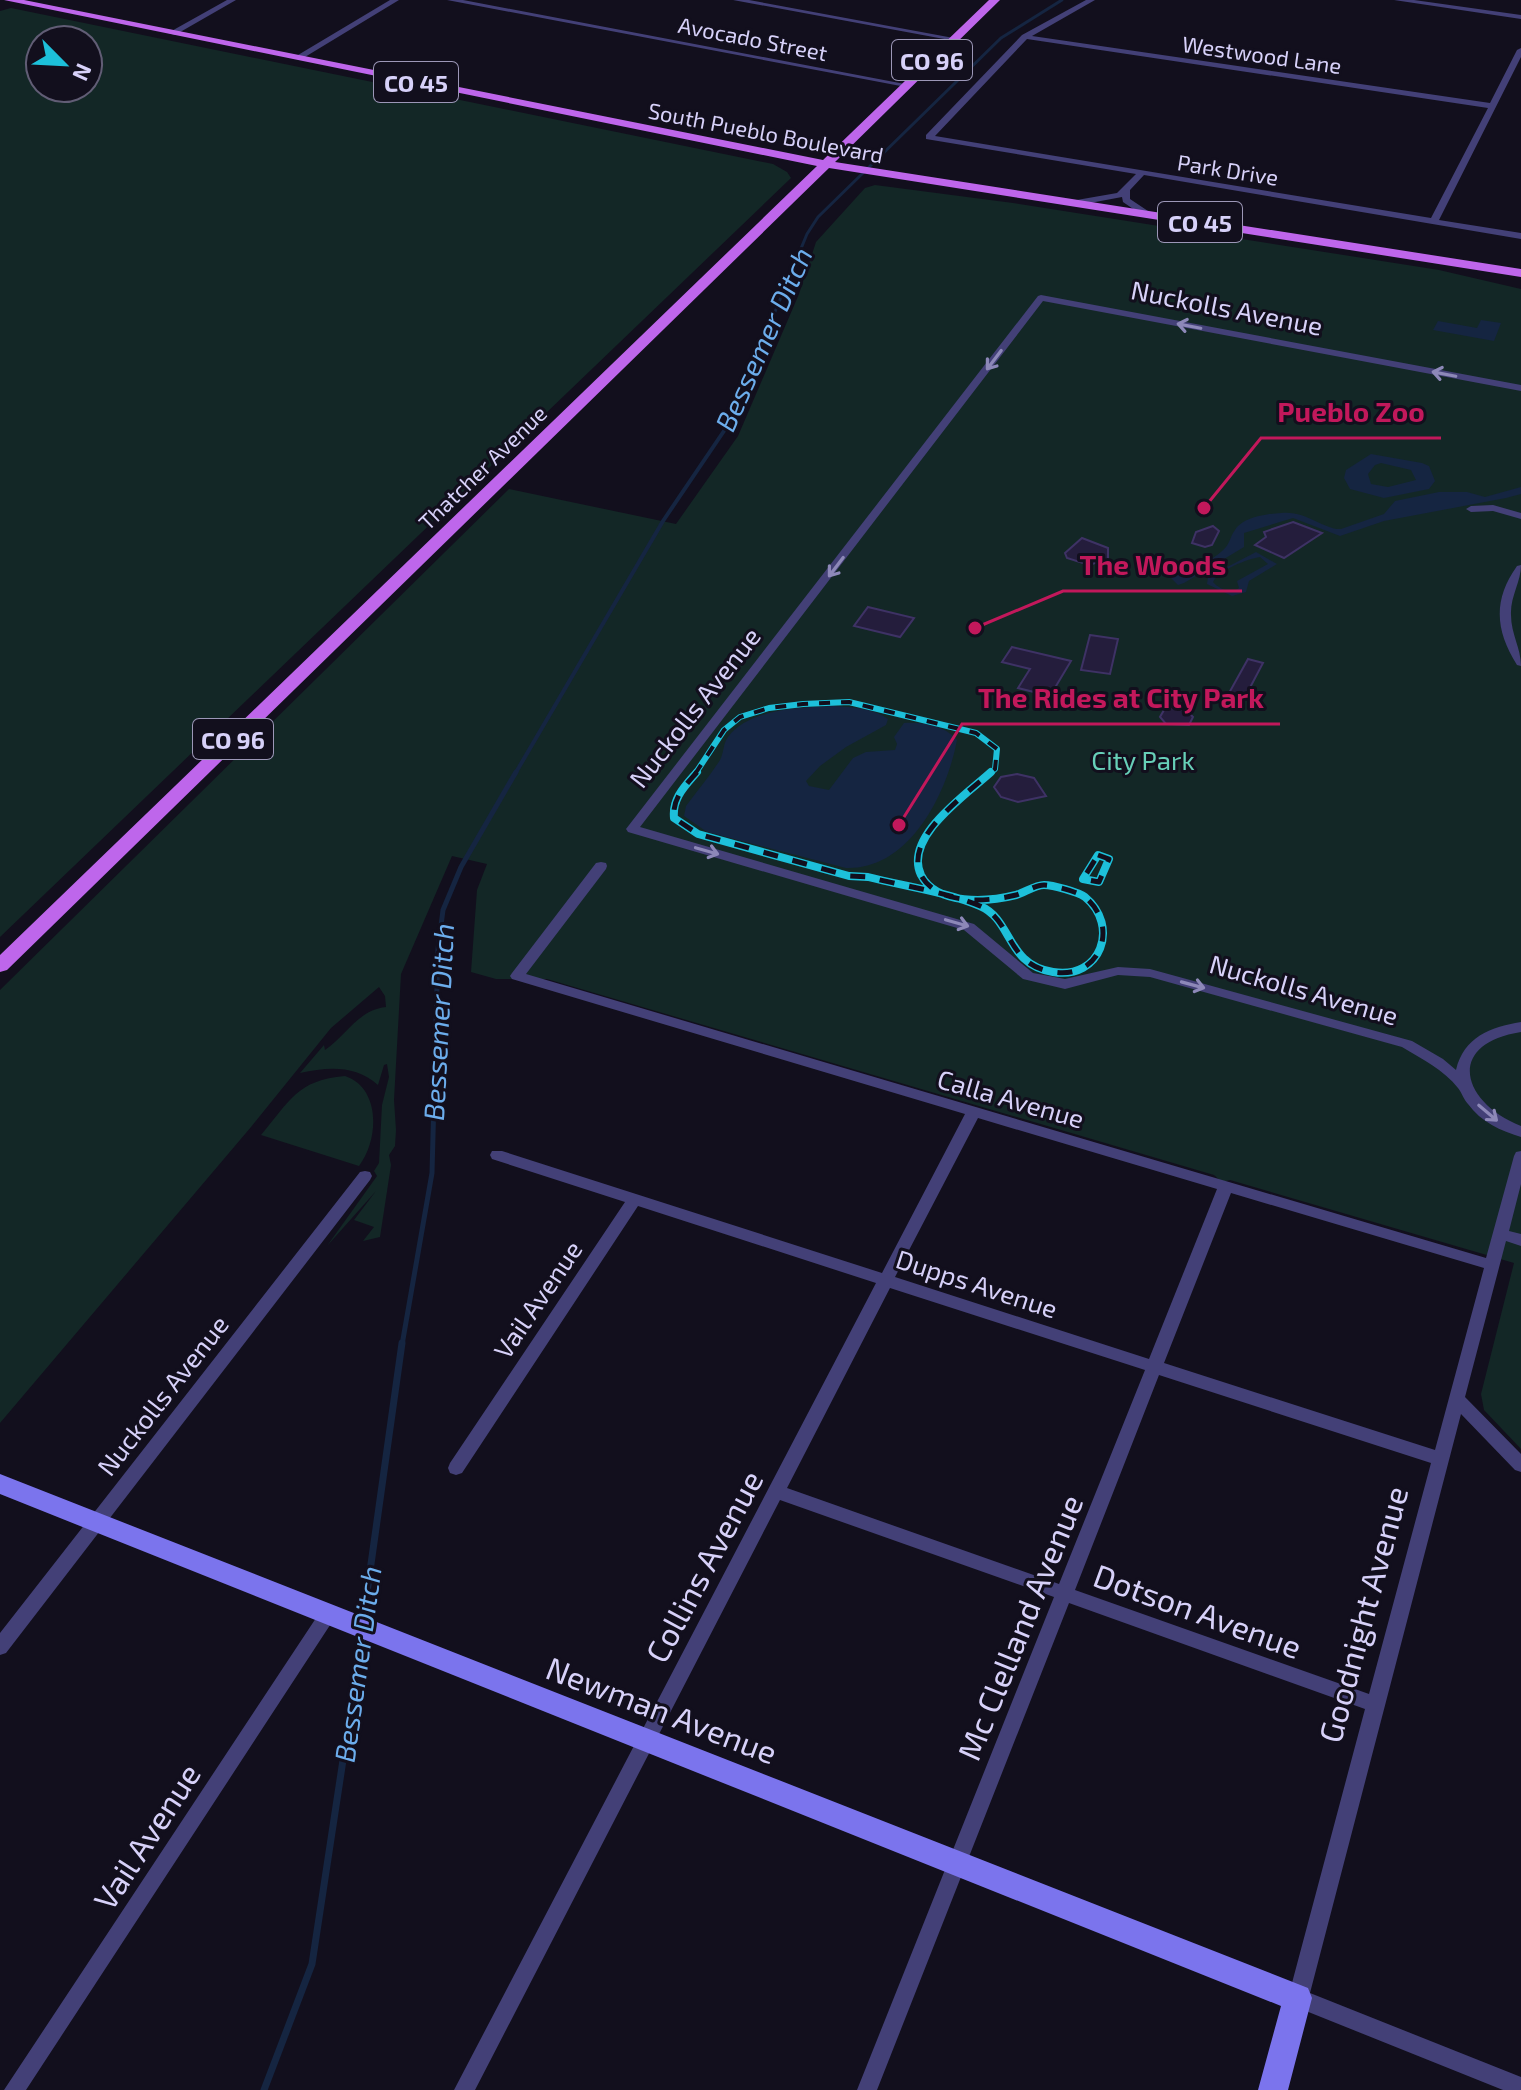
<svg xmlns="http://www.w3.org/2000/svg" width="1521" height="2090" viewBox="0 0 1521 2090" font-family="'Exo 2',sans-serif">
<style>
.green{fill:#132726;fill-rule:evenodd}
.water{fill:#152541;fill-rule:evenodd}
.lines{fill:none;stroke-linecap:round;stroke-linejoin:round}
.stream-far3{stroke:#152541;stroke-width:3}
.stream-far2{stroke:#152541;stroke-width:4}
.stream-far1{stroke:#152541;stroke-width:5}
.stream{stroke:#152541;stroke-width:7}
.building{fill:#241d3c;stroke:#3e3265;stroke-width:2}
.street{fill:#434077;fill-rule:evenodd}
.secondary{fill:#7b74ed;fill-rule:evenodd}
.primary{fill:#be66eb;fill-rule:evenodd}
.rail-far1-casing{stroke:#1dc0da;stroke-width:6}
.rail-casing{stroke:#1dc0da;stroke-width:8}
.rail-far1{stroke:#120f1d;stroke-width:4;stroke-dasharray:11;stroke-linecap:butt}
.rail{stroke:#120f1d;stroke-width:5;stroke-dasharray:15;stroke-linecap:butt}
.oneway{stroke:#8d88b8}
.labels{text-anchor:middle;dominant-baseline:central;stroke-width:6;stroke-linejoin:round;paint-order:stroke}
.far-street-label{font-size:22px;fill:#d7d1f9;stroke:#120f1d}
.shield{fill:#120f1d;stroke:#9c97b7;stroke-width:2}
.shield-label{font-size:24px;font-weight:bold;fill:#d7d1f9}
.street-label{font-size:26px;fill:#d7d1f9;stroke:#120f1d}
.park-label{font-size:26px;fill:#67cfb8;stroke:#120f1d}
.water-label{font-size:28px;font-style:italic;fill:#6cadec;stroke:#120f1d}
.near-street-label{font-size:32px;fill:#d7d1f9;stroke:#120f1d}
.leader{fill:none;stroke:#c2185b;stroke-width:3}
.callout-dot{fill:#c2185b;stroke:#120f1d;stroke-width:3}
.callout-label{font-size:28px;text-anchor:middle;font-weight:bold;fill:#c2185b;stroke:#120f1d;stroke-width:6;stroke-linejoin:round;paint-order:stroke}
</style>
<rect width="100%" height="100%" fill="#120f1d"/>
<path class="green" d="M11,8L773,164L787,172L791,178L0,937V11ZM40,40H88V88H40Z
M875,185L1013,203L1439,270L1521,289V1449L1484,1410L1481,1394L1514,1263L1230,1180L1222,1182L1214,1175L547,979H496L471,972L477,890L487,864L452,856L401,974L394,1100L396,1130L395,1146L389,1155L391,1165L380,1237L363,1241L374,1227L354,1220L376,1191L327,1246L377,1176L374,1171L379,1163L382,1105L389,1077L387,1064L384,1065L378,1085C355,1065 329,1067 300,1073L324,1045L325,1050C347,1035 358,1010 386,1007L385,996L379,987L331,1028L251,1127L0,1423V990L509,489L676,524L738,436L799,294L816,242L865,188Z
M345,1076C381,1088 379,1140 359,1166L261,1135C290,1101 297,1080 345,1076Z"/>
<path class="water" d="M1481,320L1501,323L1494,341L1433,330L1438,321L1477,328Z
M1371,454L1422,463L1429,466L1435,481L1429,489L1384,498L1350,489L1344,478L1346,470ZM1381,463L1411,470L1416,480L1388,487L1371,484L1368,474L1375,465Z
M1521,487V494L1506,498L1384,521L1340,536L1293,518L1244,533V547L1184,583L1178,585L1170,577C1188,570 1213,562 1226,547C1230,542 1231,535 1235,530C1243,517 1267,514 1281,513C1306,510 1324,530 1341,529L1384,514L1395,501L1439,492H1467L1485,497Z
M1256,552L1277,564L1249,581L1246,592L1232,596L1207,584L1208,577ZM1260,557L1268,564L1237,581L1239,588C1231,594 1219,589 1213,582C1219,570 1247,559 1260,557Z
M834,706C852,707 873,708 888,719L886,725L846,747L820,766L806,781L809,786L829,790L853,758L866,752L895,750L897,744L894,737L904,723C922,722 944,725 957,740C947,793 910,870 846,868L707,832L684,816L686,806C697,791 710,776 720,760C724,753 723,743 728,737C748,709 802,707 834,706Z"/>
<g class="lines">
<path class="stream-far3" d="M765,336L807,234L818,217L1001,38L1062,0"/>
<path class="stream-far2" d="M515,774L663,521L728,425L765,334"/>
<path class="stream-far1" d="M402,1345L432,1173L438,949L443,910L461,867L516,772"/>
<path class="stream" d="M363,1621L402,1343
M264,2090L312,1964L362,1635"/>
</g>
<path class="building" d="M1293,522L1322,533L1284,558L1255,545L1266,537L1264,532Z
M1213,526L1219,531L1212,545L1205,547L1192,543L1196,532Z
M1082,538L1108,548V559L1089,565L1067,558L1065,553Z
M868,607L914,618L900,637L854,626Z
M1090,635L1118,639L1110,674L1081,670Z
M1012,647L1071,661L1050,696L1018,688L1030,669L1002,662Z
M1248,659L1263,663L1245,697L1229,693Z
M1173,708L1187,711L1193,717L1189,725L1166,724L1160,717L1164,710Z
M1017,774L1034,778L1046,796L1018,802L1001,797L994,787L1001,777Z"/>
<g class="lines">
<path class="street" d="M227,0H236L175,35L168,33Z
M390,0H399L300,60L293,58Z
M447,0H463L910,85L906,87Z
M733,0H749L959,39L955,41Z
M1086,0H1095L1032,36L1490,103L1517,50L1521,48V57L1439,220L1521,233V239L1144,175L1130,190V199L1148,211V215H1142L1123,202L1122,197L1074,206L1071,205V201L1117,193L1136,174L926,139V135L1022,35ZM1027,39L1488,108L1431,218L935,136Z
M1394,0H1414L1521,15V19Z
M1041,295L1521,385V391L1043,301L640,827L974,924L1033,973L1065,979L1118,967L1150,969L1412,1041L1443,1059L1456,1070C1464,1037 1490,1027 1521,1022V1032C1445,1044 1461,1102 1521,1126V1137C1501,1131 1481,1122 1468,1104C1464,1100 1462,1093 1458,1088C1444,1070 1422,1059 1402,1047L1150,977L1118,975L1065,989L1023,979L964,930L628,832L626,829L1038,296Z
M1493,505L1521,513V519L1493,511L1471,512L1466,509L1471,506Z
M1521,565C1521,582 1510,597 1511,615C1511,634 1521,648 1521,666L1517,665C1495,630 1493,600 1517,566Z
M601,862L606,863L607,866L606,869L526,974L1486,1258L1514,1156L1516,1152L1521,1151V1184L1509,1231L1521,1234V1246L1506,1241L1465,1397L1521,1454V1472L1515,1470L1461,1414L1310,1993L1521,2077V2090H1503L1291,2005L1288,1998L1365,1709L1069,1603L877,2090H857L1054,1597L780,1500L475,2090H454L876,1283L638,1206L462,1473L456,1475L450,1473L448,1468L450,1463L625,1202L492,1159L490,1155L492,1151H502L882,1273L965,1114L512,979L510,976L512,973L596,863ZM978,1118L1217,1189L1149,1359L895,1277ZM1231,1193L1484,1268L1435,1450L1164,1363ZM890,1288L1145,1370L1059,1584L787,1488ZM1159,1375L1431,1463L1369,1694L1075,1590Z
M365,1171L370,1172L372,1176L370,1180L6,1653L0,1655V1633L360,1172Z
M328,1606L334,1609L337,1614L334,1619L26,2090H4L322,1609Z"/>
<path class="secondary" d="M0,1474L1308,1988L1312,1998L1288,2090H1258L1281,2006L0,1494Z"/>
<path class="primary" d="M4,0H24L823,160L989,0H1000L835,162L1521,269V277L829,168L7,970L0,972V955L817,166Z"/>
<g class="rail-far1-casing">
<path id="rail-far1" d="M695,774L724,730L740,717L769,708L803,704L849,702L976,733L997,749L995,769L989,774"/>
</g>
<g class="rail-casing">
<path id="rail" d="M697,772C685,786 672,798 674,818L698,834L849,876L868,877C903,886 947,892 980,906C1013,920 1006,965 1053,972C1101,980 1120,926 1085,897C1078,892 1053,885 1044,885C1035,885 1024,893 1016,895C988,902 937,906 921,875C903,837 967,794 991,772
M1098,855L1109,859L1099,882L1083,879Z"/>
</g>
<use href="#rail-far1" class="rail-far1"/>
<use href="#rail" class="rail"/>
</g>
<defs><path id="oneway-shaft" d="M-6 0H5M1.5-3L5.5 0L1.5 3" fill="none" stroke-width="1.6" stroke-linecap="round" stroke-linejoin="round" transform="scale(2)"/></defs>
<g class="oneway">
<use href="#oneway-shaft" transform="translate(1189 326) rotate(-169)"/>
<use href="#oneway-shaft" transform="translate(994 360) rotate(127)"/>
<use href="#oneway-shaft" transform="translate(1444 374) rotate(-169)"/>
<use href="#oneway-shaft" transform="translate(836 567) rotate(127)"/>
<use href="#oneway-shaft" transform="translate(707 851) rotate(16)"/>
<use href="#oneway-shaft" transform="translate(957 923) rotate(16)"/>
<use href="#oneway-shaft" transform="translate(1193 985) rotate(15)"/>
<use href="#oneway-shaft" transform="translate(1488 1113) rotate(40)"/>
</g>
<g class="labels">
<g class="far-street-label">
<text transform="translate(753 38) rotate(11)">Avocado Street</text>
<text transform="translate(1262 54) rotate(8)">Westwood Lane</text>
<text transform="translate(766 132) rotate(11)">South Pueblo Boulevard</text>
<text transform="translate(1228 169) rotate(9)">Park Drive</text>
<text transform="translate(482 467) rotate(-44)">Thatcher Avenue</text>
</g>
<g class="shield">
<rect x="892" y="40" width="80" height="40" rx="6"/>
<rect x="374" y="62" width="84" height="40" rx="6"/>
<rect x="1158" y="202" width="84" height="40" rx="6"/>
<rect x="193" y="719" width="80" height="40" rx="6"/>
</g>
<g class="shield-label">
<text x="932" y="60">CO 96</text>
<text x="416" y="82">CO 45</text>
<text x="1200" y="222">CO 45</text>
<text x="233" y="739">CO 96</text>
</g>
<g class="street-label">
<text transform="translate(1227 307) rotate(11)">Nuckolls Avenue</text>
<text transform="translate(694 707) rotate(-52)">Nuckolls Avenue</text>
<text transform="translate(1304 989) rotate(16)">Nuckolls Avenue</text>
<text transform="translate(1011 1098) rotate(16)">Calla Avenue</text>
<text transform="translate(977 1283) rotate(18)">Dupps Avenue</text>
<text transform="translate(537 1299) rotate(-56)">Vail Avenue</text>
<text transform="translate(162 1395) rotate(-52)">Nuckolls Avenue</text>
</g>
<g class="park-label">
<text x="1143" y="759">City Park</text>
</g>
<g class="water-label">
<text transform="translate(763 339) rotate(-66)">Bessemer Ditch</text>
<text transform="translate(438 1022) rotate(-87)">Bessemer Ditch</text>
<text transform="translate(357 1664) rotate(-82)">Bessemer Ditch</text>
</g>
<g class="near-street-label">
<text transform="translate(703 1566) rotate(-62)">Collins Avenue</text>
<text transform="translate(1198 1610) rotate(20)">Dotson Avenue</text>
<text transform="translate(1362 1614) rotate(-75)">Goodnight Avenue</text>
<text transform="translate(1019 1627) rotate(-68)">Mc Clelland Avenue</text>
<text transform="translate(662 1709) rotate(21)">Newman Avenue</text>
<text transform="translate(146 1836) rotate(-57)">Vail Avenue</text>
</g>
</g>
<path class="leader" d="M1204 508L1261 438H1441M975 628L1063 591H1242M899 825L962 724H1280"/>
<g class="callout-dot">
<circle cx="1204" cy="508" r="8"/>
<circle cx="975" cy="628" r="8"/>
<circle cx="899" cy="825" r="8"/>
</g>
<g class="callout-label">
<text x="1351" y="422">Pueblo Zoo</text>
<text x="1153" y="575">The Woods</text>
<text x="1121" y="708">The Rides at City Park</text>
</g>
<g transform="translate(64 64) rotate(114)"><circle r="38" fill="#120f1d" stroke="#615d75" stroke-width="2"/>
<path d="M0-6L14 30L0 20L-14 30Z" fill="#1dc0da"/>
<text y="-12" font-size="22" font-weight="bold" text-anchor="middle" fill="#d7d1f9">N</text>
</g>
</svg>
